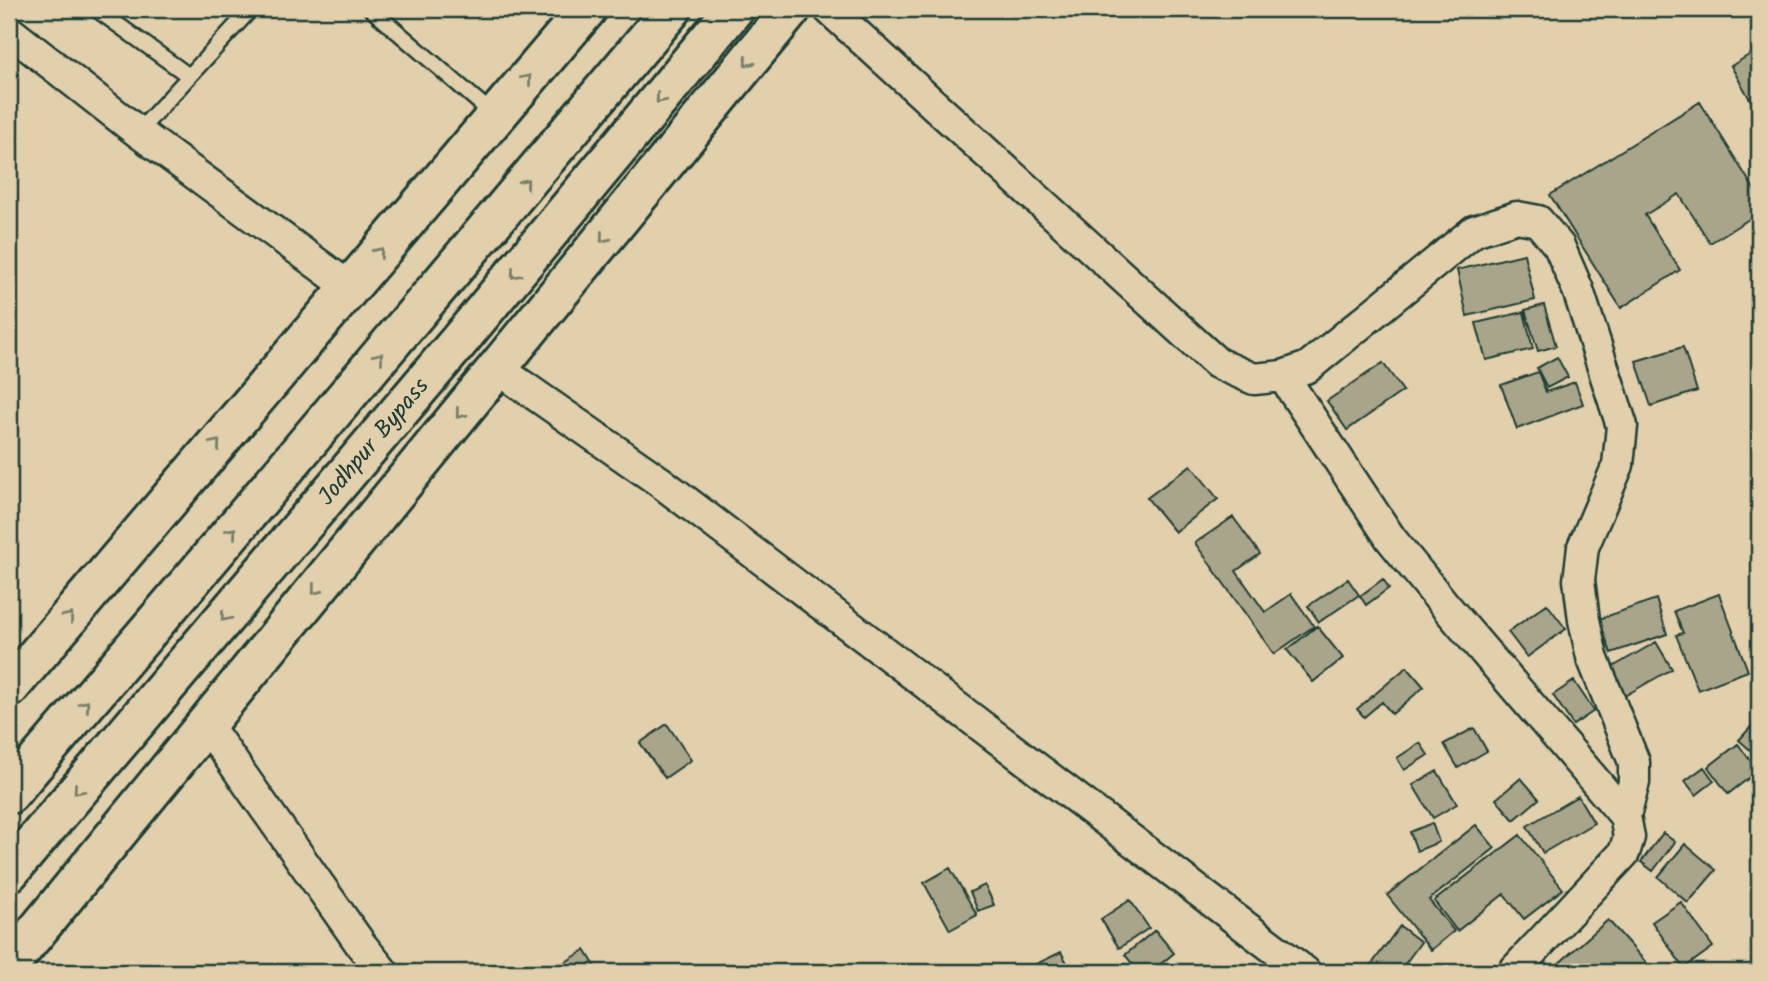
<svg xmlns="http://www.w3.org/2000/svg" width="1768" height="981" viewBox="0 0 1768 981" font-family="Kalam,sans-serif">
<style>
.building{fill:#a9a58a;stroke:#1f3d34;stroke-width:2}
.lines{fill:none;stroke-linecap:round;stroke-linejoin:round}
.lane-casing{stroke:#1f3d34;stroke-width:19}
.street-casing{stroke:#1f3d34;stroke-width:35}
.secondary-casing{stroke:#1f3d34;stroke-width:44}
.highway-casing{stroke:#1f3d34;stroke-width:44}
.lane{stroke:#e2d0ad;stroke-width:14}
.street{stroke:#e2d0ad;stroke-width:30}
.secondary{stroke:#e2d0ad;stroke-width:38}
.highway{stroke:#e2d0ad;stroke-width:38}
.oneway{stroke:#777f6a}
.labels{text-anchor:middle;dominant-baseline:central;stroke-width:6;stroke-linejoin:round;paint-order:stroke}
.street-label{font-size:24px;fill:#1f3d34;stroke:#e2d0ad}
</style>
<rect width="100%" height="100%" fill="#e2d0ad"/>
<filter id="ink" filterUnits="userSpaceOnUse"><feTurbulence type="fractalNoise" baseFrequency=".0143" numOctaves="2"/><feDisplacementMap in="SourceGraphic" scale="14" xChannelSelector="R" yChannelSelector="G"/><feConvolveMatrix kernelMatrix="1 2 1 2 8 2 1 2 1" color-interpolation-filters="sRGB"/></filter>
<g filter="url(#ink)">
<path class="building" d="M1759,49V115L1731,66Z
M1700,102L1759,197V213L1710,243L1679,194L1645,215L1680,270L1621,308L1550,195Z
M1524,254L1535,300L1467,316L1457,270Z
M1544,305L1556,346L1538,351L1525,310Z
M1524,312L1533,349L1486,360L1476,323Z
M1683,347L1697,391L1651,406L1636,361Z
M1557,357L1568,377L1547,388L1537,368Z
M1383,363L1403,391L1347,430L1327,401Z
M1538,372L1546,392L1575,382L1583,404L1517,429L1501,385Z
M1191,465L1218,499L1175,532L1147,498Z
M1233,517L1260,554L1236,571L1265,612L1291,594L1314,626L1274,654L1195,543Z
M1348,579L1359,595L1319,622L1308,606Z
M1383,579L1389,588L1366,605L1360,596Z
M1719,594L1748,671L1698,690L1676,635L1683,633L1674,611Z
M1656,599L1667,634L1611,653L1599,619Z
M1547,604L1566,629L1527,657L1508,632Z
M1317,626L1343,658L1313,682L1287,650Z
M1656,642L1672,669L1619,699L1604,672Z
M1407,667L1424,687L1392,714L1382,702L1364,717L1357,709Z
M1574,681L1594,711L1573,725L1553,695Z
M1759,718V758L1739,740Z
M667,724L691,760L665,778L640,743Z
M1474,728L1487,751L1458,768L1444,744Z
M1420,743L1428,755L1404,770L1397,758Z
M1738,744L1758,771L1728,794L1708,767Z
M1704,767L1714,781L1696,795L1685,781Z
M1437,771L1457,804L1433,818L1413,785Z
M1521,778L1539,799L1514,820L1496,799Z
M1578,796L1594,823L1543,853L1527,826Z
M1432,823L1439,842L1417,851L1410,832Z
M1476,825L1495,848L1429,900L1454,931L1431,950L1387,895Z
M1663,833L1675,842L1653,871L1641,862Z
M1520,835L1563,889L1524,919L1504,894L1457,931L1434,901Z
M1685,844L1716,870L1688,903L1658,877Z
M950,868L977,915L950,930L924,883Z
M985,885L994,905L978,911L970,892Z
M1130,900L1149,928L1119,948L1101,919Z
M1681,902L1713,947L1684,968L1652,922Z
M1608,920L1650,967L1645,972H1549Z
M1400,926L1421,942L1399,972H1366Z
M1155,930L1174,953L1151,972H1139L1125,955Z
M585,950L599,972H549Z
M1061,952L1072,972H1020Z"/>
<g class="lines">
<g class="lane-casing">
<path id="lane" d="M96,9L189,76
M371,9L495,116
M138,132L251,9"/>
</g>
<g class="street-casing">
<path id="street" d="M829,9L1217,363L1254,379L1283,376L1308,367L1474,231L1517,217L1538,221L1559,246L1578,290L1622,426L1618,465L1583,547L1579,580L1584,620L1592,657L1634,762V782L1625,816
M9,31L138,132L349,287
M497,368L659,481L1305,972
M1283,376L1391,539L1443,603L1625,816L1629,837L1624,853L1513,972
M206,724L362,946L383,972"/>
</g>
<g class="secondary-casing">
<path id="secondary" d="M9,688L587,9
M9,965L791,9"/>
</g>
<g class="highway-casing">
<path id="highway" d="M9,794L200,570L672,9
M9,872L459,341L734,9"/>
</g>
<use href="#lane" class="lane"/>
<use href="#street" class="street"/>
<use href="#secondary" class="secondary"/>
<use href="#highway" class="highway"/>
</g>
<defs><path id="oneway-chevron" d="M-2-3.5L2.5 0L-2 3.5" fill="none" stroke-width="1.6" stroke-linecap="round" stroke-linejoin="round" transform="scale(1.75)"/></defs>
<g class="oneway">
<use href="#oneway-chevron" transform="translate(748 62) rotate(129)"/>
<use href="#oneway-chevron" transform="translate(527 79) rotate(-50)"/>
<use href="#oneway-chevron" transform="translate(660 99) rotate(130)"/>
<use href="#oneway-chevron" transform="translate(525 183) rotate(-50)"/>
<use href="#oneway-chevron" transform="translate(604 238) rotate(129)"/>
<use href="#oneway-chevron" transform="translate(379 252) rotate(-49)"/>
<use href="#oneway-chevron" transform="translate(515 274) rotate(130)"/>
<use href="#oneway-chevron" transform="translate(379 357) rotate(-50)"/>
<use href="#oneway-chevron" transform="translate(460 414) rotate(129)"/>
<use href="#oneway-chevron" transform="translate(216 444) rotate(-50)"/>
<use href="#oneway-chevron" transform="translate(232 532) rotate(-50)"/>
<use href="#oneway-chevron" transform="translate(316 590) rotate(129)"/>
<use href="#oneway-chevron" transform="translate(69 617) rotate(-50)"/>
<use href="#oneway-chevron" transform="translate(225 617) rotate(130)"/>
<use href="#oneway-chevron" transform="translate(85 705) rotate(-50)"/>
<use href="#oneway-chevron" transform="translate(78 790) rotate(130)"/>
</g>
</g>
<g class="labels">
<g class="street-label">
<text transform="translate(374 442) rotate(-50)">Jodhpur Bypass</text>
</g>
</g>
<rect width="1768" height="981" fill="none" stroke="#e2d0ad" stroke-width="35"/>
<rect x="18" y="18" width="1733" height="946" fill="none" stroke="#1f3d34" stroke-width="2.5" filter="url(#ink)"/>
</svg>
